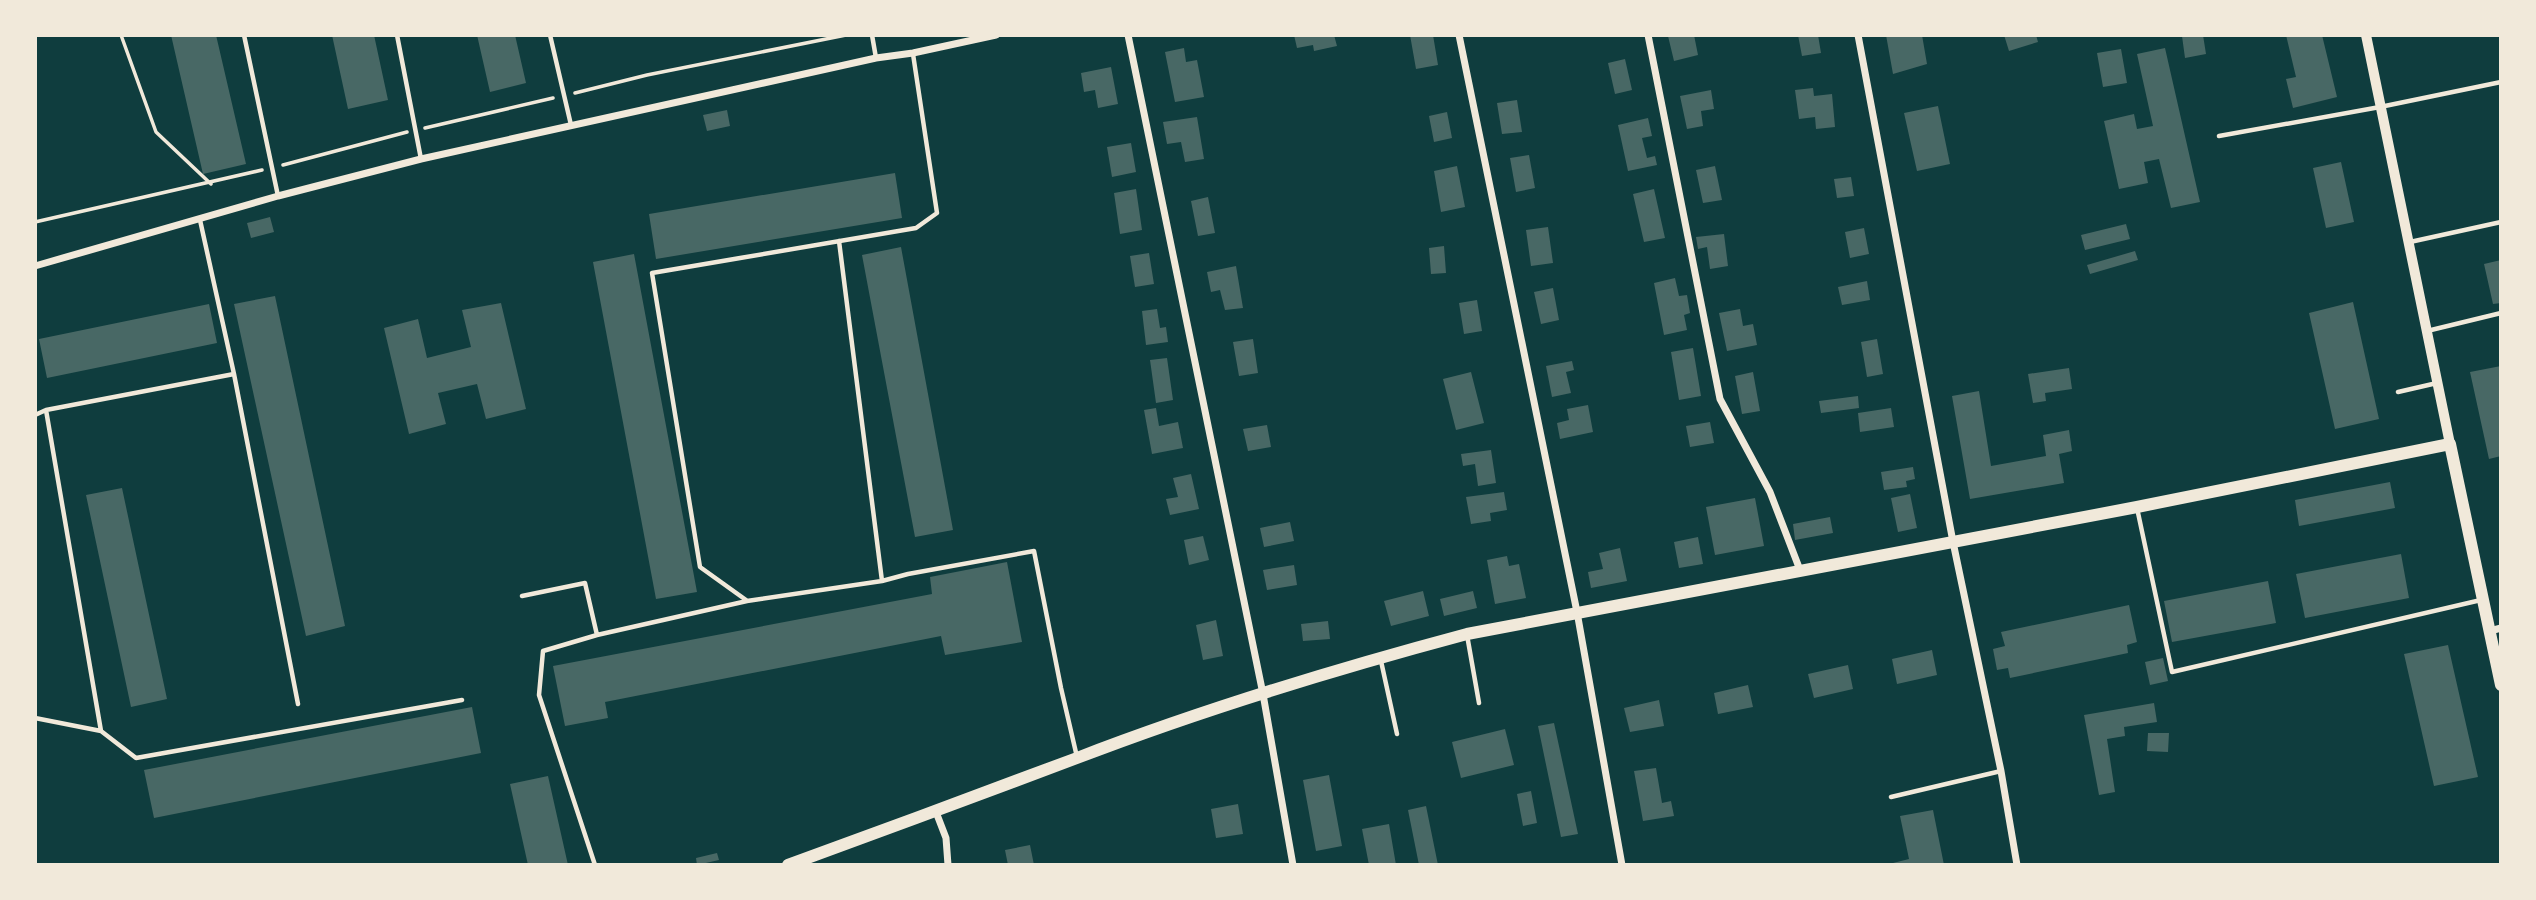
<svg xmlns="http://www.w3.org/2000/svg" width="2536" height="900" viewBox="0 0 2536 900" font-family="Literata,serif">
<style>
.building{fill:#486865}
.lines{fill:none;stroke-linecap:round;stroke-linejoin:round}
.path{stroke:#f1e9da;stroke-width:3.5}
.service{stroke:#f1e9da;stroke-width:4.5}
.minor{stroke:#f1e9da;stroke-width:7}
.tertiary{stroke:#f1e9da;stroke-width:10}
.secondary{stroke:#f1e9da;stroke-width:12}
</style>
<rect width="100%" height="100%" fill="#0f3d3e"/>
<path class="building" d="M171,35H216L246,164L203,174Z
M332,35H374L388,100L348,109Z
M477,35H515L526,83L490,92Z
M1294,35H1334L1337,46L1314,51L1313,45L1297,48Z
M1410,35H1433L1438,65L1416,69Z
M1694,35L1698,55L1674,61L1668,36Z
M1798,35H1818L1821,53L1802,56Z
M1886,35H1922L1927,64L1893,74Z
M2004,35H2036L2038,42L2009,51Z
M2203,35L2206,54L2185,58L2182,36Z
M2286,35H2322L2337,97L2293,108L2286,79L2296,77Z
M1184,48L1186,62L1197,60L1204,97L1175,102L1165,52Z
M2165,48L2200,202L2171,208L2159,159L2144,162L2148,183L2119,189L2104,121L2134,114L2137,129L2153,126L2137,54Z
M2121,49L2127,83L2103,87L2097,53Z
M1625,59L1632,90L1615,94L1608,63Z
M1111,67L1118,104L1098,108L1095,90L1084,92L1081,73Z
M1813,88L1814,96L1832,94L1835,127L1816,129L1815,117L1799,119L1795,90Z
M1711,90L1714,109L1701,111L1703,126L1687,129L1680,96Z
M1517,100L1522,132L1502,134L1497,103Z
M1938,106L1950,164L1917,171L1904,113Z
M727,110L730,126L707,131L703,115Z
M1447,112L1452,138L1434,142L1429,116Z
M1197,117L1204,159L1185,162L1181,142L1167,144L1163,122Z
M1648,118L1652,136L1642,138L1647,158L1655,156L1657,165L1628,171L1618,125Z
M1131,143L1136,172L1112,177L1107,147Z
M1529,155L1535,188L1516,192L1510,158Z
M2341,162L2354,222L2326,228L2313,168Z
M1457,166L1465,207L1441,212L1434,171Z
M1715,166L1722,200L1703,203L1696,170Z
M895,173L902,218L656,259L649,214Z
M1851,177L1854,196L1837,198L1834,179Z
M1136,189L1142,230L1120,234L1114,193Z
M1654,189L1665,238L1644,242L1633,194Z
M1208,197L1215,233L1198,236L1191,201Z
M270,217L274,232L251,238L247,223Z
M2126,224L2130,239L2085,250L2081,235Z
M1548,227L1553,263L1531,266L1526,230Z
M1864,228L1869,254L1850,258L1845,232Z
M1724,234L1728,266L1710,269L1707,247L1698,249L1696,237Z
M1444,246L1446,273L1431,274L1429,248Z
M901,247L953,530L915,537L862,255Z
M2135,251L2138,260L2090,274L2087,265Z
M1149,253L1154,284L1135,287L1130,256Z
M634,254L697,592L656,599L593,262Z
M2501,260V303L2493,304L2484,264Z
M1236,266L1243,308L1225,310L1220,290L1211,292L1207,272Z
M1675,278L1679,296L1687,295L1690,313L1684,315L1687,330L1664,335L1654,283Z
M1867,281L1870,300L1842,305L1838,287Z
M1553,288L1559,320L1541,324L1534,292Z
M275,296L345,626L306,636L234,304Z
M1477,300L1482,331L1464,334L1459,303Z
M2353,302L2379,419L2335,429L2309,313Z
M501,303L526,409L486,419L477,384L438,393L446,424L409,434L384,328L418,319L427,358L471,347L462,310Z
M209,304L217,343L47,378L39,339Z
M1157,309L1160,328L1166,327L1168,342L1146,345L1142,311Z
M1740,309L1743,326L1753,324L1757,345L1727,351L1719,313Z
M1253,339L1258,373L1239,376L1233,342Z
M1877,339L1883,374L1867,377L1861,342Z
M1693,348L1701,396L1679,400L1671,352Z
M1167,358L1173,400L1156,403L1150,360Z
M1572,361L1574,370L1566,372L1571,393L1552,397L1546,366Z
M2501,366V456L2489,459L2470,372Z
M2069,368L2072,389L2045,393L2046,401L2033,403L2028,374Z
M1471,372L1484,423L1456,430L1443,379Z
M1753,372L1760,411L1742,414L1735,376Z
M1979,391L1991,466L2046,456L2043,435L2069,430L2072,451L2059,454L2064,483L1970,499L1952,396Z
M1858,396L1859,408L1821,413L1819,401Z
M1588,405L1593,432L1560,439L1557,423L1569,420L1567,409Z
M1156,408L1159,426L1178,422L1183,448L1152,454L1144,410Z
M1891,408L1894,427L1860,432L1858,413Z
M1710,422L1714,443L1690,447L1686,426Z
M1267,425L1271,447L1248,451L1243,429Z
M1491,450L1496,483L1478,486L1475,464L1463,466L1461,454Z
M1913,467L1915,479L1906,481L1907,487L1884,490L1881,472Z
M1191,474L1199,509L1170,515L1166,499L1178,497L1173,478Z
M2390,482L2395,508L2299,526L2295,500Z
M122,488L167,699L131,707L86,495Z
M1504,492L1507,510L1490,513L1491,521L1471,524L1466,497Z
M1910,494L1917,528L1898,532L1891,498Z
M1755,498L1764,546L1715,555L1706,507Z
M1830,517L1833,533L1795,540L1793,524Z
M1290,522L1294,541L1264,547L1260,528Z
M1203,536L1209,560L1189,565L1184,540Z
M1698,537L1703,564L1679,568L1674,542Z
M1620,548L1627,581L1591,588L1588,572L1603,569L1599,553Z
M2401,554L2409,598L2305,618L2296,574Z
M1507,556L1509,566L1519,564L1526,598L1495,604L1487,560Z
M1007,562L1022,642L945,655L941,636L605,702L608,718L565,726L553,666L932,594L930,577Z
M1294,565L1297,585L1267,590L1263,570Z
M2268,581L2276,623L2172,642L2164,601Z
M1423,591L1429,616L1391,626L1384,601Z
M1473,591L1477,608L1444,616L1440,599Z
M2129,605L2137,642L2127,645L2128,653L2010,678L2008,668L1997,670L1993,649L2005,646L2001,632Z
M1216,620L1223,656L1203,660L1196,625Z
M1328,621L1330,639L1303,641L1301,624Z
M2448,645L2478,777L2434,786L2404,654Z
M1932,650L1937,675L1897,684L1892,659Z
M2163,658L2168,681L2150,685L2145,662Z
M1848,665L1853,689L1814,698L1808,674Z
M1748,685L1753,707L1718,714L1714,693Z
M1659,700L1664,726L1630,732L1624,708Z
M2154,703L2157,722L2124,727L2125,736L2107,739L2115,792L2099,795L2084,715Z
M472,707L481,753L154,818L144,770Z
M1554,723L1578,834L1561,837L1538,726Z
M1505,729L1514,765L1461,778L1452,742Z
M2148,733H2169L2168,752L2147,751Z
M1656,768L1662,803L1671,801L1674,816L1643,821L1634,771Z
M1329,775L1342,846L1316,851L1303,780Z
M548,776L568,865H528L510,784Z
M1531,791L1537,823L1523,826L1517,794Z
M1238,804L1243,834L1216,838L1211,809Z
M1426,806L1438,865H1419L1408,810Z
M1933,810L1944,865H1885L1909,859L1900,816Z
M1389,824L1396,865H1369L1362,829Z
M1030,845L1034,865H1008L1005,850Z
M717,853L719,860L697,865L696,858Z"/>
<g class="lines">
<path class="path" d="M121,35L156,132L211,184
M575,93L647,75L846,35
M425,128L553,98
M283,165L407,132
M35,222L262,170"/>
<path class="service" d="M244,35L278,196
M397,35L421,159
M550,35L571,125
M872,35L876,58
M2219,136L2380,107L2501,82
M200,220L234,374
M839,241L882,581
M2410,242L2501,222
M2427,331L2501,313
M2398,392L2437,383
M46,410L101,731
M35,415L46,410L234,374L298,704
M2137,508L2172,672L2481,600
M522,596L585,583L597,635
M746,600L700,567L652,273L916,228L937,213L913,54
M1467,635L1479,703
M1381,661L1397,734
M35,718L101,731L136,758L462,700
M1891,797L2001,771
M595,865L539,695L543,651L597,635L747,601L882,581L908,574L1034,551L1061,688L1077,757"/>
<path class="minor" d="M1128,35L1263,694L1293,865
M1459,35L1577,612L1622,865
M1648,35L1720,399L1770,492L1800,570
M1858,35L1953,542L2001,771L2017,865
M35,266L278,196L421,159L876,58L913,53L996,35
M2490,631L2501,628
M936,812L946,838L948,865"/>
<path class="tertiary" d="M2366,35L2450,444"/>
<path class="secondary" d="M788,865C885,830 980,794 1077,758C1204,709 1336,669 1467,634L2137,507L2450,444L2501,685"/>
</g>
<rect width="2536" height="900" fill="none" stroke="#f1e9da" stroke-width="74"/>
</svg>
